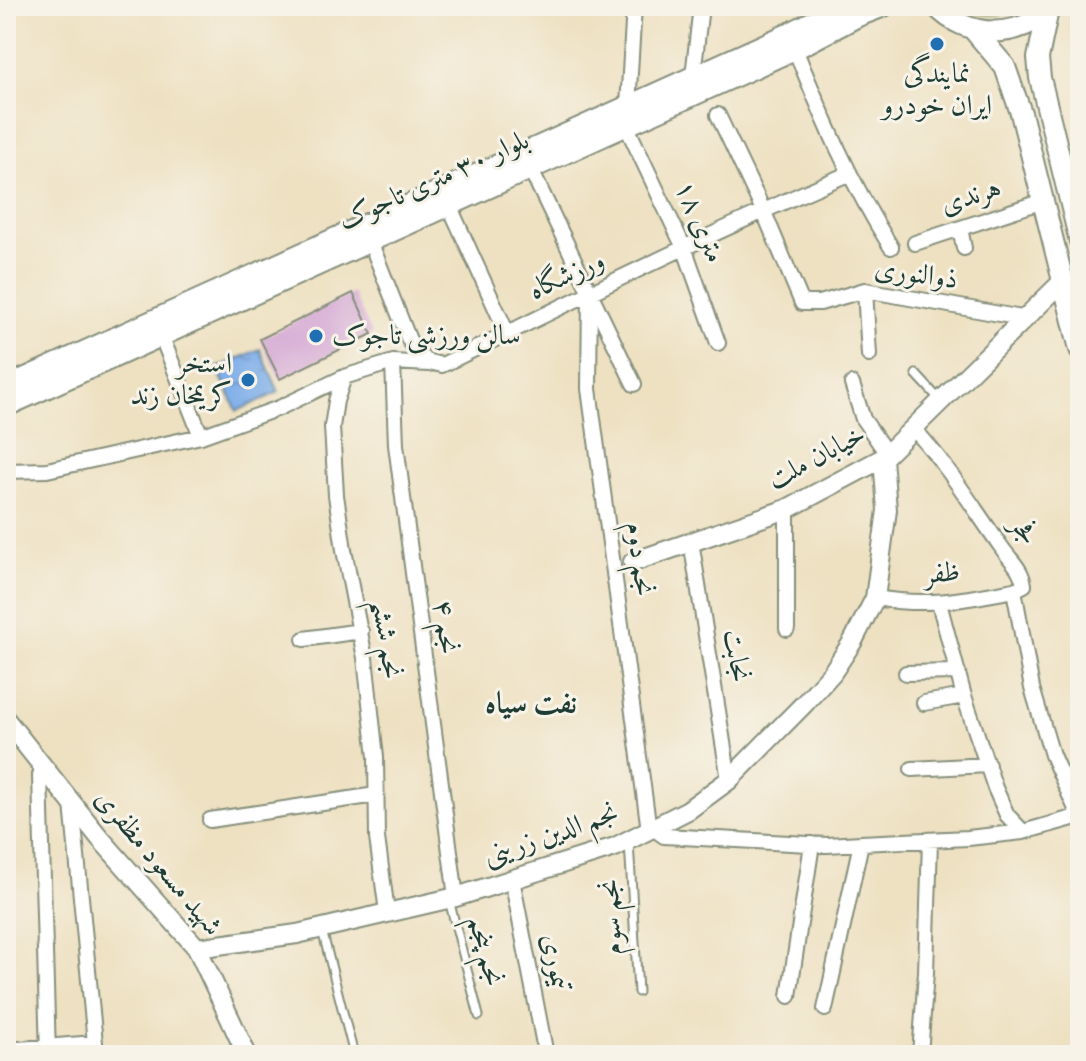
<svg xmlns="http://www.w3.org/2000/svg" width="1086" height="1061" viewBox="0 0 1086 1061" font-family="Vollkorn,Amiri,serif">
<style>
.green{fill:url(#green-dots);stroke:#6d8450;stroke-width:2}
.water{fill:url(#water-ripples);stroke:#4f768e;stroke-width:2}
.building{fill:#d6abd6}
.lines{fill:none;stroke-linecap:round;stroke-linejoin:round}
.service-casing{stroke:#868f7b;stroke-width:11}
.minor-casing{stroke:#868f7b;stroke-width:18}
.tertiary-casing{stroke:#868f7b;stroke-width:22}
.secondary-casing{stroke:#868f7b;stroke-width:24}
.service{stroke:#fff;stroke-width:7}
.minor{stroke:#fff;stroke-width:14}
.tertiary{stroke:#fff;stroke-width:18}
.secondary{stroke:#fff;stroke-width:20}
.poi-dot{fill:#1f6fb2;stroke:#f7f3e8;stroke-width:3}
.labels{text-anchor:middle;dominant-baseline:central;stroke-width:6;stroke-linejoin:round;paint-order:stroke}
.poi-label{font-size:28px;fill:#1f3d34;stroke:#f7f3e8}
.street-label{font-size:28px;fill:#1f3d34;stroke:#f7f3e8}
.neighbourhood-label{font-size:30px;font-weight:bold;fill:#1f3d34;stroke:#f7f3e8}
</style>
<defs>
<pattern id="green-dots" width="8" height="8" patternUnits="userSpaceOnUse" patternTransform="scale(2)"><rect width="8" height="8" fill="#bbca6c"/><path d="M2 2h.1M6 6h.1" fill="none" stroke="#a0ae5e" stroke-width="1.8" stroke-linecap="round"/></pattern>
<pattern id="water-ripples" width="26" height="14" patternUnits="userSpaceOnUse" patternTransform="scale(2)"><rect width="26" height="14" fill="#7faee9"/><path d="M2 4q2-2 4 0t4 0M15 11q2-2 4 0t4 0" fill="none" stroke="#678fbe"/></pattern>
</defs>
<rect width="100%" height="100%" fill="#f7f3e8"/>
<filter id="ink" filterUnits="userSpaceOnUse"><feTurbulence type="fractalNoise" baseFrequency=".0125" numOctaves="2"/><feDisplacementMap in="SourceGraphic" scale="16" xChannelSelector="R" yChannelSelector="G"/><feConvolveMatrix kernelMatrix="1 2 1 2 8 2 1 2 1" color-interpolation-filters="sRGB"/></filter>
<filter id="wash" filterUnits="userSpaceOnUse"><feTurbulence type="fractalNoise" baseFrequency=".006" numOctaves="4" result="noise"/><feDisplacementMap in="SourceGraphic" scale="32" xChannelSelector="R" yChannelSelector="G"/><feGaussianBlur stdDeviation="1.8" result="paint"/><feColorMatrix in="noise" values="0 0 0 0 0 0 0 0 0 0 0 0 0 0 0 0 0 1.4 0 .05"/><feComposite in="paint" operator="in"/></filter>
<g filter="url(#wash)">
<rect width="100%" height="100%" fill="#eee1c2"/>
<path class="green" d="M958,6H1024C1002,19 979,18 958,6Z"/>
<path class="water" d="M260,349L279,392L237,411L217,368Z"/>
<g id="blocks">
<path class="building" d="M353,293L372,334L280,379L260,339Z"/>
</g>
</g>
<g filter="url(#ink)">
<use href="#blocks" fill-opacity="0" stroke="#868f7b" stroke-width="2"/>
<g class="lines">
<g class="service-casing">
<path id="service" d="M916,374L939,399
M629,842L638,992
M449,900L479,1016
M322,930L354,1055"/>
</g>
<g class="minor-casing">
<path id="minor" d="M795,49C823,118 851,184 891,247
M693,76L701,6
M628,106L634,6
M718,115L763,210L802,303H820L865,290L1022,318
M626,125L685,250L718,343
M530,168L634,384
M449,205L507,333
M960,228L964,248
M370,241L409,340L425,361L442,365C576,300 711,232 848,174
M915,243L1043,201
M865,290L869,355
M590,293L589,389L649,830
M161,335L201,436
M393,362L396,445L456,897
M344,377L336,401L332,427L336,495L344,550L365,658L376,757L377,838L387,912
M852,384L863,419L887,454
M6,471L47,470L201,436L279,408L344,377L393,362L429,364
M691,541L729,780
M1014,590L1032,688L1052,755L1079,816
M875,598C929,607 961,600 1014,590L1024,585C1022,569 1011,561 1002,548C972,506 949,467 913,428
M939,603L964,696L995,788L1007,815L1023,832
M787,629V509
M304,639L361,631
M906,673L958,672
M924,703L964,696
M43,767L40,775L48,1055
M912,769L988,765
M210,820L376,795
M653,828L664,836L827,845L861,843L968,838L1023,832L1080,816
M512,879L546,1055
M789,996L812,844
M825,1009L861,843
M6,1050L95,1043L72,804
M920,1055L926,972L930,840"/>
</g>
<g class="tertiary-casing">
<path id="tertiary" d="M633,562L787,509L883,458L1063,281
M6,720L99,837L197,948L247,1055
M197,948L297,934L456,897L615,847L688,810L729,780L804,704L832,673L853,641L875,598L887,510L883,458"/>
</g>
<g class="secondary-casing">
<path id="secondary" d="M936,6C967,39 1020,41 1051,6
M1048,10L1038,58L1040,78L1080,241
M973,29L1005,67L1021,113L1080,349
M6,387L788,34L844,6
M6,406L795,49L858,16L884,6"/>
</g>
<use href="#service" class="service"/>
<use href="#minor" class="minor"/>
<use href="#tertiary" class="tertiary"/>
<use href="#secondary" class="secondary"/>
</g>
</g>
<g class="poi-dot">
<circle cx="937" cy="44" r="8"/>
<circle cx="316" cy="336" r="8"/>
<circle cx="248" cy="380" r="8"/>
</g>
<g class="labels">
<g class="poi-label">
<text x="937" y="74">نمایندگی<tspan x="937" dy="32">ایران خودرو</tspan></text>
<text x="332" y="336" text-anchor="start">سالن ورزشی تاجوک</text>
<text x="232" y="364" text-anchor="end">استخر<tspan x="232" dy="32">کریمخان زند</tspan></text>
</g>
<g class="street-label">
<text transform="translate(434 181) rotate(-24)">بلوار ۳۰ متری تاجوک</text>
<text transform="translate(971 197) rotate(-18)">هرندی</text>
<text transform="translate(699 222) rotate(67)">۱۸ متری</text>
<text transform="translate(916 275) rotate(8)">ذوالنوری</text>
<text transform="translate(567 276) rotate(-25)">ورزشگاه</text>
<text transform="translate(817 458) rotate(-28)">خیابان ملت</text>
<text transform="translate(1024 531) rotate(54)">فجر</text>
<text transform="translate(639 559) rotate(82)">نجم دوم</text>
<text transform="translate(942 574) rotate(-5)">ظفر</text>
<text transform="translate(445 627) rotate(82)">نجم ۴</text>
<text transform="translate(386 639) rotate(81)">نجم ششم</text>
<text transform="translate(736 656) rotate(81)">نجابت</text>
<text transform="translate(551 835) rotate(-19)">نجم الدین زرینی</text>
<text transform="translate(158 863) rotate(50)">شهید مسعود مظفری</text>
<text transform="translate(612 917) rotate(-93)">نجم سوم</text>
<text transform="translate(485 951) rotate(75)">نجم پنجم</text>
<text transform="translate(555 962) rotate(79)">تیموری</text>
</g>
<g class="neighbourhood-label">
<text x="531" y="705">نفت سیاه</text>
</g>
</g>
<rect width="1086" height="1061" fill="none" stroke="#f7f3e8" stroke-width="32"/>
</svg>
